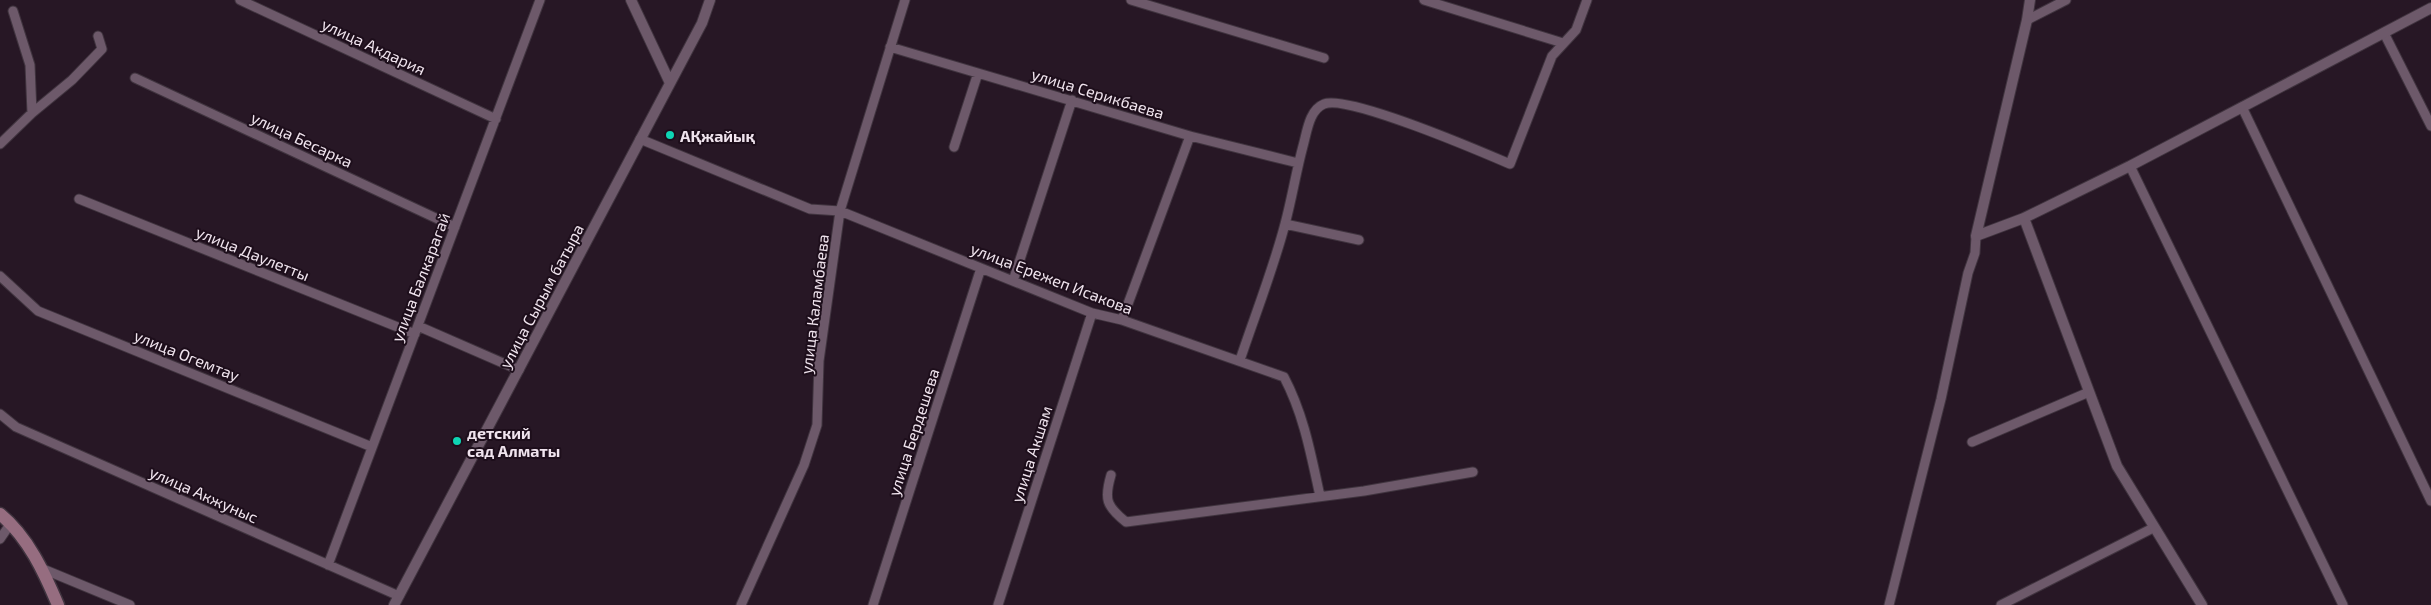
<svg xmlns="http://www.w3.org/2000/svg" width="2431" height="605" viewBox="0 0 2431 605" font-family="'Exo 2',sans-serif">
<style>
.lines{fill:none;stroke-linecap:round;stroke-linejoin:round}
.minor-casing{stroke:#40343f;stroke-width:11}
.tertiary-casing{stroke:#40343f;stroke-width:12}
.secondary-casing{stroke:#40343f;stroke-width:15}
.minor{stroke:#6d596a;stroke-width:9}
.tertiary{stroke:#6d596a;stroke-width:10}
.secondary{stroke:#966d80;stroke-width:12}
.poi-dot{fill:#0ed5b4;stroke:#1d0e1b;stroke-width:2}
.labels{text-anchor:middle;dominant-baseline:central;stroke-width:4;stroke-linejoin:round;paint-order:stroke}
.street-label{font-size:16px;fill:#f0e4ee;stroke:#1d0e1b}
.poi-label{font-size:16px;font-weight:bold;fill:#f0e4ee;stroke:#1d0e1b;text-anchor:start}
</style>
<rect width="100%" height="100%" fill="#271725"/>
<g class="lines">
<g class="minor-casing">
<path id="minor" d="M240,0L496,119
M1131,0L1324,58
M1424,0L1563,43
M2027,20L2066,0
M2384,33L2431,126
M890,47L1190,136L1298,163
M135,78L455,227
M2242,107L2431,501
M32,113L72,80L102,49L98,36
M640,139L810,209L840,211L1092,313L1122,320L1284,377C1304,415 1311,455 1320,496
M0,144L32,113L30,65L13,11
M954,147L978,73
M2130,166L2343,605
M79,199L415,334
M1285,224L1359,240
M0,276L38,311L372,447
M1013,281L1072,100
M1122,320L1190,136
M418,326L519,370
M1240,360C1255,315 1273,270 1285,224C1292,198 1296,172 1303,146C1307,132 1309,110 1324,104C1347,94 1482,152 1510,164L1552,56L1576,30L1587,0
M0,414L16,427L399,596
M1972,442L2089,392
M1111,475C1104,499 1106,506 1126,522L1364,491L1473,472
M0,539L11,523
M328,565L540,0
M43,569L130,605
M741,605L804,465L817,425L819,361L840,211L905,0
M873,605L981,268
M998,605L1092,313
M1889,605L1941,399L1968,273L1975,253L1976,236
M2001,605L2153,528"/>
</g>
<g class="tertiary-casing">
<path id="tertiary" d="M631,0L670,83
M2024,218L2117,466L2202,605
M1976,236L2024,218L2130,166L2431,8
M1976,236L2027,20L2030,0
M394,605L702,23L710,0"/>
</g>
<g class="secondary-casing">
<path id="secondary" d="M0,514C28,537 44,572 58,605"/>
</g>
<use href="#minor" class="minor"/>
<use href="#tertiary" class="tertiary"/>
<use href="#secondary" class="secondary"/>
</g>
<g class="poi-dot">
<circle cx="670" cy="135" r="5"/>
<circle cx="457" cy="441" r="5"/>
</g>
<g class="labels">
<g class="street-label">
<text transform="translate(374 46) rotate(25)">улица Акдария</text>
<text transform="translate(1098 93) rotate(17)">улица Серикбаева</text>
<text transform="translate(302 139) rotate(25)">улица Бесарка</text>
<text transform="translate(253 253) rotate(22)">улица Даулетты</text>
<text transform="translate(420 277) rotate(-69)">улица Балкарагай</text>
<text transform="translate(1052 278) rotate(21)">улица Ережеп Исакова</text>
<text transform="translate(541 296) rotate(-62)">улица Сырым батыра</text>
<text transform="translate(814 304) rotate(-83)">улица Каламбаева</text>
<text transform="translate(187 355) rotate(22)">улица Огемтау</text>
<text transform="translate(913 432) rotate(-72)">улица Бердешева</text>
<text transform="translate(1031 454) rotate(-72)">улица Акшам</text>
<text transform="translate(204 494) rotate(24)">улица Акжуныс</text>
</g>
<g class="poi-label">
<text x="680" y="135">АҚжайық</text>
<text x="467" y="432">детский<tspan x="467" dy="18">сад Алматы</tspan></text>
</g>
</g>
</svg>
